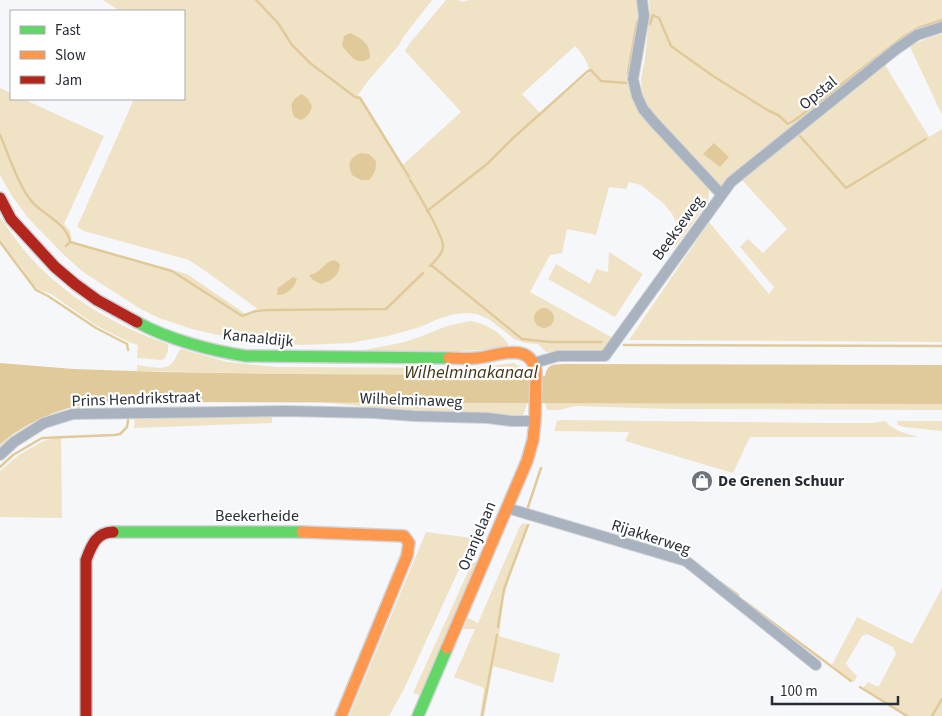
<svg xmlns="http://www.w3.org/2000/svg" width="942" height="716" viewBox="0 0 942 716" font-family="'Source Sans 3',sans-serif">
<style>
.green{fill:#f0e2c5;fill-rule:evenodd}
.water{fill:#e1ca99}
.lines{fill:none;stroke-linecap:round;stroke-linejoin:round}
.stream{stroke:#e1ca99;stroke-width:2.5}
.street-casing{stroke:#d1d3d6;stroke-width:12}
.fast-casing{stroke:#d1d3d6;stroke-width:14}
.slow-casing{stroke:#d1d3d6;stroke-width:14}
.jam-casing{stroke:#d1d3d6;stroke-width:14}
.street{stroke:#a8b3bf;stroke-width:10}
.fast{stroke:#63d668;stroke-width:11}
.slow{stroke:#ff974d;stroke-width:11}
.jam{stroke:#b3261e;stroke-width:11}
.labels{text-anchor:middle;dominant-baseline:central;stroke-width:4.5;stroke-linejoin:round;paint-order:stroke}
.street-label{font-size:16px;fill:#262d36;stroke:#fff}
.poi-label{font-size:16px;font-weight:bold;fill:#262d36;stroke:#fff;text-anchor:start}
.water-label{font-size:18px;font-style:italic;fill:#433515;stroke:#fff}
</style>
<rect width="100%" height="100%" fill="#f5f7fa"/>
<path class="green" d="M103,0H432L404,36L399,45L368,81L358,95L361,97L403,165L406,162L461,112L405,51L409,44L446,0H458L463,2L469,0H637L640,14L630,84L633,99L638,110L707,187L709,190L708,202L676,246L667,238L677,224L672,214L664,204L641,185L629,182L626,189L609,187L596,235L567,229L562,253L550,255L530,292L613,338L603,351L546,352L538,344L526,343L514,339L490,320L477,314L466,313L454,314L438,319L420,327L388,336L350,343L302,345L269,343L218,335L192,329L159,318L139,308L83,272L63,254L29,219L12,196L0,175V88L11,93V99H23L104,136L64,224L70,231L72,241L84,246L187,274L247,315H250L259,310L211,275L189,260L84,231L77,227L134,99H184V11H120ZM575,46C582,53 588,62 590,72L541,114L522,94Z
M649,0H942V20L916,30L883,53L748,162L721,188L663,124L648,106L642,96L641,79L645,59L650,9Z
M942,34V115L911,49V45L931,37Z
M885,65L929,137L942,129V342L629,340L709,222L769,294L774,287L740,247L748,239L763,253L787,229L742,180L835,104Z
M0,217C9,230 19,245 30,257C65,296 118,328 168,344V350L165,358L162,360L137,358L138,345L129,342L97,326L51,294L39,290L33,285L21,267L0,241Z
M609,252L643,274L615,317L548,279L556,264L590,284L596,269L608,272Z
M470,321C484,323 500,331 508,344L507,347L495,350L344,354L405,342L422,336L447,326Z
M181,349L227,362L276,367L473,368L514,363C521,369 526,364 528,375L290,374L137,371V365C147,366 166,372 173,362C176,358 177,353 181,349Z
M321,402H528L522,417L389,409Z
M545,402L942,404V410L669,409L576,406L559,410H547Z
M89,404C75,413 66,411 51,416C32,423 16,435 0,447V444L3,441L27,426L51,414Z
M135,414L272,415V423L134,428Z
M562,420L825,423H873L885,421C894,431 907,434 919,437H750L733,473L625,441L629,432L554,431L557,421Z
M897,421H942V431L904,427L898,425Z
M61,436L62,518L0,517V471L19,455L43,441Z
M523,523L528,525L510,576L503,600L499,636L560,654L553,683L493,666L484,716H480L484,688L454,677L475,629H463L468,618L478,623L520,526Z
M426,532L472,538L477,540L460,567L404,689L389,716H349Z
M475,562L477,564L422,696L413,693L472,563Z
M942,588V716H908L863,688L868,682L876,686H879L896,654L893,647L867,634L862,636L846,663L849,668L857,676L854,682L832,665L857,617L912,644Z"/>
<path class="water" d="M350,33C361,38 371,44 370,58C357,67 351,56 342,46L344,36Z
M302,94L308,99L312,106C310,113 308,117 301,120L294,117C290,106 290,100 302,94Z
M714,143L729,157L720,167L703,154Z
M361,153L369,154L376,161C376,169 375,174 369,180H361L352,175C347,163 349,158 361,153Z
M334,260L338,262L340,265C339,276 331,281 321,284L313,280L309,275C322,273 322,263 334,260Z
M293,277L297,279C295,287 286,296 277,295L278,288Z
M534 318a10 10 0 1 1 20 0a10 10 0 1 1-20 0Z
M0,363L73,369L163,372L290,374L517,375L545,376C548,364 551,365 563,364L942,365V404L135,402C122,402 109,401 96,403C62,406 27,422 0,444Z"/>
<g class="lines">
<path class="stream" d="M256,0L278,23L292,45L310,63L355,97L360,98L409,177
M650,24L653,15L659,18L671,46L713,76L769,111L778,115L788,124L795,120L903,37L918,28L942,20
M628,73L637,22
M0,135C9,155 20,191 35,205C46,215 68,226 70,242L66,246
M800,136L846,188L926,139
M410,180C417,192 444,236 443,247C442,255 435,261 430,266
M427,211L487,164L511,140L588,71L591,70L601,81L626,83
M0,242L36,290L48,296L96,328L127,344L128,350
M70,242L172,271L242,316L256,311L268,310L386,309L423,273
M431,265L522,339L550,342H601
M624,345L942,346
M0,467L13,455L42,438L114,435L120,434L127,427L128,420
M528,507L541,468
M720,582L738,595
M744,601L851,681
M498,627L504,589L528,525
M860,687L907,716
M482,716L497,635
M932,716L942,699"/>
<g class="street-casing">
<path id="street" d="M642,0L644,16L633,79L637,96L643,109L654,122L721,194
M534,363L558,356H605L731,182L895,50L917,35L942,27
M0,455L14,442L44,423L73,414L285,411L374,413L414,416L488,418L511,421H535
M507,508L686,561L816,665"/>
</g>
<g class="fast-casing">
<path id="fast" d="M137,322C167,339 212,351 246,356L449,358
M113,532H302
M418,716L447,648"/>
</g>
<g class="slow-casing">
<path id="slow" d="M302,532L404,536L409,543L407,556L341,716
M447,648L527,461L533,440L535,421L536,370C528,341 498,356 477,358C468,359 458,358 449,358"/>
</g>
<g class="jam-casing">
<path id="jam" d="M0,198L11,219L55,267L75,284L97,300L137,322
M86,716V560C91,547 96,532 113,532"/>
</g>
<use href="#street" class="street"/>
<use href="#fast" class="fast"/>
<use href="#slow" class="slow"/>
<use href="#jam" class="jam"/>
</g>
<defs>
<g id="shop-disc" transform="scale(1.125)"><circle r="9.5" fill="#6e747b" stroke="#fff"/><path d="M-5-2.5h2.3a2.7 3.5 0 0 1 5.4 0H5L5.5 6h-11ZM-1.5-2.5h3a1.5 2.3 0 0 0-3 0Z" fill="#fff"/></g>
</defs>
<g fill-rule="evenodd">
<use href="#shop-disc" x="702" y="481"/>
</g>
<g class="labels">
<g class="street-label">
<text transform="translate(818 93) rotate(-39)">Opstal</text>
<text transform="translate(678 228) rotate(-54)">Beekseweg</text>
<text transform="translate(258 338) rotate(6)">Kanaaldijk</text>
<text transform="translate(136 399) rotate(-2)">Prins Hendrikstraat</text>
<text transform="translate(411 400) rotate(2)">Wilhelminaweg</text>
<text x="257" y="516">Beekerheide</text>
<text transform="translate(477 536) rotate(-67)">Oranjelaan</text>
<text transform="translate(651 537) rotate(18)">Rijakkerweg</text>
</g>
<g class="poi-label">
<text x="718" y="481">De Grenen Schuur</text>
</g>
<g class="water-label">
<text x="471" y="372">Wilhelminakanaal</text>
</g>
</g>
<rect x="10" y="10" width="175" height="90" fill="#ffffff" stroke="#a8abaf"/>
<rect x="20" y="26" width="25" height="8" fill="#63d668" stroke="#a8abaf"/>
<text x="55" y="35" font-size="15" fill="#262d36">Fast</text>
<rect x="20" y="51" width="25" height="8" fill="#ff974d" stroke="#a8abaf"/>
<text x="55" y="60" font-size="15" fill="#262d36">Slow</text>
<rect x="20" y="76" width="25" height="8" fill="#b3261e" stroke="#a8abaf"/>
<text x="55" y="85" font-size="15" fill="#262d36">Jam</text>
<path d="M772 696v8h126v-8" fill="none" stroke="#262d36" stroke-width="2.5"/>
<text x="780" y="696" font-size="15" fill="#262d36" stroke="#ffffff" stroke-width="4" paint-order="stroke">100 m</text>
</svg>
